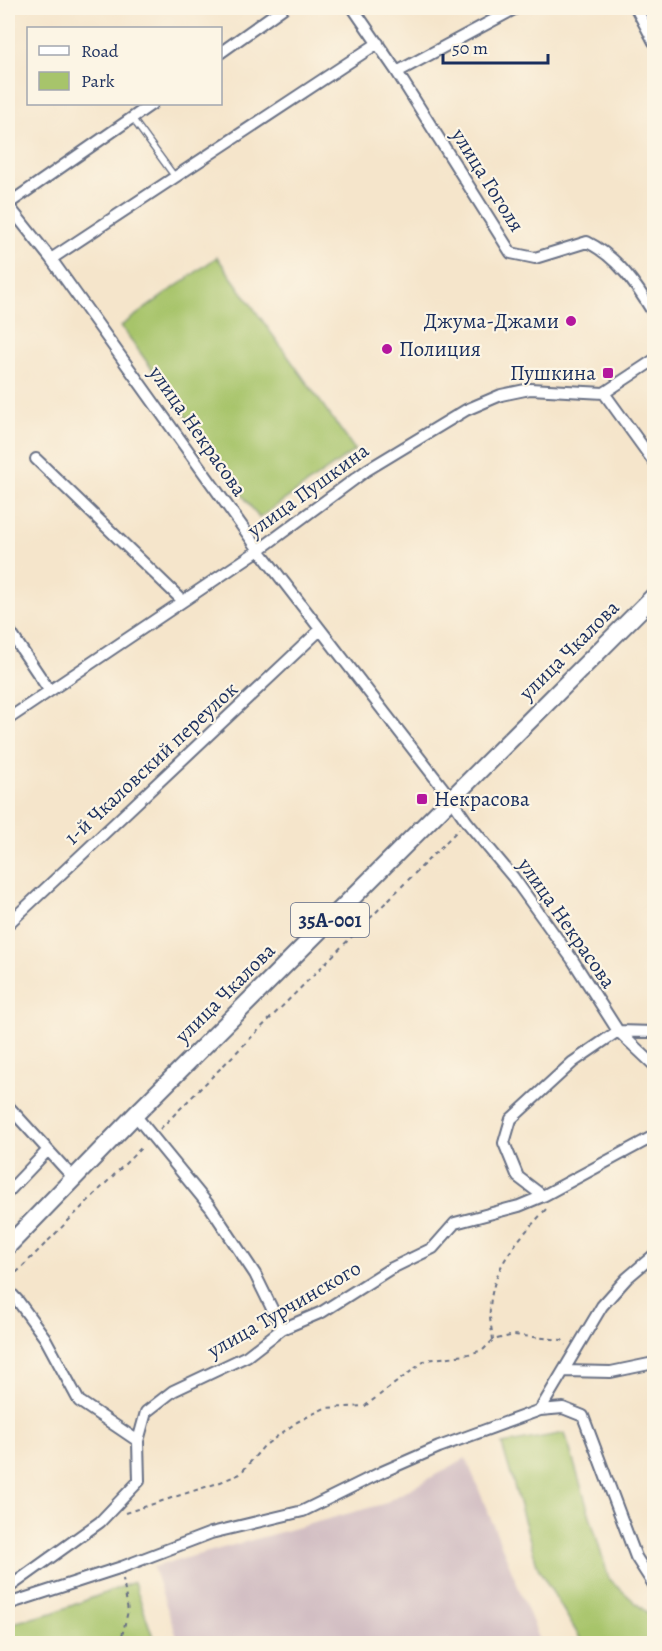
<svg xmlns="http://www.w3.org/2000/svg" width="662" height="1651" viewBox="0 0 662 1651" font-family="Alegreya,serif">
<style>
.industrial{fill:#d2bec3}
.green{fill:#a7c46b;stroke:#617a64;stroke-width:1.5}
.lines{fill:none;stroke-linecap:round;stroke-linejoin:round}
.lane-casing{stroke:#676f84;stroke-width:8}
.street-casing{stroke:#676f84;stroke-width:14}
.primary-casing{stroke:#676f84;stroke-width:20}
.path{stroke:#676f84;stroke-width:2;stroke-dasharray:4.5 4.5;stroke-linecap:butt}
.lane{stroke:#fff;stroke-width:5}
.street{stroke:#fff;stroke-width:10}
.primary{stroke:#fff;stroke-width:16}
.poi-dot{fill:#b5179e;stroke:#fcf5e5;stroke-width:2}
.labels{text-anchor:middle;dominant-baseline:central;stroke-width:4.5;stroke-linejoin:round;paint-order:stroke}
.shield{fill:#fcf5e5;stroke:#5e6a86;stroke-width:1.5}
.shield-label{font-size:20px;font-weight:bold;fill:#1b2f5e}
.street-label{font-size:21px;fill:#1b2f5e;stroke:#fcf5e5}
.poi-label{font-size:21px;fill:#1b2f5e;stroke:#fcf5e5;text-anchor:end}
</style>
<rect width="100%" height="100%" fill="#fcf5e5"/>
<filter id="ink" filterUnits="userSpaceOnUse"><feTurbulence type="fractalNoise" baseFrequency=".0167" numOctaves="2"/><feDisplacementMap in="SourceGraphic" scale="12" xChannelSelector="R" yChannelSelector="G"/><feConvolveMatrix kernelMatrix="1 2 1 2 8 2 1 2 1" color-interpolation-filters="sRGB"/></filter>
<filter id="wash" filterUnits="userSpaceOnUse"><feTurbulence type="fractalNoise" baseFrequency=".008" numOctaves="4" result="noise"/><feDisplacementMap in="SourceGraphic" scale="24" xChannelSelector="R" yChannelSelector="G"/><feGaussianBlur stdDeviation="1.35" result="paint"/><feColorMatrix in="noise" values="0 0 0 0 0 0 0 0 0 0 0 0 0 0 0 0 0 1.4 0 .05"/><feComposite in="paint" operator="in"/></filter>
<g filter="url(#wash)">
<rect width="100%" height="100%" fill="#f5e5cb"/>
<path class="industrial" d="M466,1458L541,1643H179L153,1567L383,1504Z"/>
<path class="green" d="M217,257L355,450L259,518L121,326Z
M565,1433L609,1579L654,1619V1643H583L538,1568L502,1444Z
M134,1582L155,1643H8V1624L52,1613Z"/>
</g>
<g filter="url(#ink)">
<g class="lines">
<g class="lane-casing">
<path id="lane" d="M132,118L175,177"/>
</g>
<g class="street-casing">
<path id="street" d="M353,8L397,72L511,253L535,258L587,242C618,257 637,286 654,314
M636,8L654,42
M220,53L283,8
M397,72L516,8
M8,204L152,104
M8,205L51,259L259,550L446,792
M51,259L378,43
M604,393L654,462
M36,459L183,601
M8,629L49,690
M8,719L259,550L367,470L466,410L501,395L530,389L604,393L654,360
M451,799L467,822L513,877L572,959L618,1031L654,1065
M8,924L320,630
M8,1106L68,1172
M135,1115L211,1208L255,1274L282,1329
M8,1192L47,1151
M543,1196L518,1177L504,1143L511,1119L573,1062L618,1031L654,1032
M8,1290L18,1301L45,1338L79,1401L138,1441
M564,1371L611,1372L654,1363
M540,1410L563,1408L583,1416L636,1557L654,1585
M8,1588L100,1522L139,1481L138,1441L146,1412L173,1391L247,1356L282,1329L322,1312L390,1269L433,1248L455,1223L519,1206L543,1196L654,1136
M8,1604L122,1567L211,1533L303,1511L382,1472L439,1447L540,1410L602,1306L627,1278L654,1255"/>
</g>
<g class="primary-casing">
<path id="primary" d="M8,1246L135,1115L654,596"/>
</g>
<path class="path" d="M160,1129L459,829
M10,1279L143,1146
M493,1340C492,1330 489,1318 490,1308C493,1264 519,1239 547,1208
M125,1513L218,1483L240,1474L264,1446L297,1422L325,1408L365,1406L426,1360L465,1355L483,1350L493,1340L514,1335L562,1340L566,1345
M120,1644L128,1611L123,1579"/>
<use href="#lane" class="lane"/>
<use href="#street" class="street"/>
<use href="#primary" class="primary"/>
</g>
</g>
<g class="poi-dot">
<circle cx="571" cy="321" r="6"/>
<circle cx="387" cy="349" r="6"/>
<rect x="602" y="367" width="12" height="12" rx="3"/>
<rect x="416" y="793" width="12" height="12" rx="3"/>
</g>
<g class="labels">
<rect class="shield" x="291" y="903" width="78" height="34" rx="4.5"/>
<g class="shield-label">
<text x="330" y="920">35А-001</text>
</g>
<g class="street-label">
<text transform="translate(488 180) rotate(58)">улица Гоголя</text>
<text transform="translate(198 431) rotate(55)">улица Некрасова</text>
<text transform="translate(308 490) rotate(-36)">улица Пушкина</text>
<text transform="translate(569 650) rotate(-45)">улица Чкалова</text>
<text transform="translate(151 763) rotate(-43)">1-й Чкаловский переулок</text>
<text transform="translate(567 923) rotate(55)">улица Некрасова</text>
<text transform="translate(225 993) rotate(-45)">улица Чкалова</text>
<text transform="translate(284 1309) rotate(-30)">улица Турчинского</text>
</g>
<g class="poi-label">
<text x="559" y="321">Джума-Джами</text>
<text x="399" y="349" text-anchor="start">Полиция</text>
<text x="596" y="373">Пушкина</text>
<text x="434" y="799" text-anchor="start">Некрасова</text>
</g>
</g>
<rect width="662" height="1651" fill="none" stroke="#fcf5e5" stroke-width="30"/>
<rect x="27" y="27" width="195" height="78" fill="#fcf5e5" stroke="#a2a6af" stroke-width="1.5"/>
<rect x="39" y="46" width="30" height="9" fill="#ffffff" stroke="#a2a6af" stroke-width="1.5"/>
<text x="81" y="57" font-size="18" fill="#1b2f5e">Road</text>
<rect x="39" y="72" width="30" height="18" fill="#a7c46b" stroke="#a2a6af" stroke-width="1.5"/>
<text x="81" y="87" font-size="18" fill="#1b2f5e">Park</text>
<path d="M443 54v9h105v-9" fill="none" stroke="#1b2f5e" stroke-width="3"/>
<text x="452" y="54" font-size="18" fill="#1b2f5e" stroke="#fcf5e5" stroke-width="4.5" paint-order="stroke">50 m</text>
</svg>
